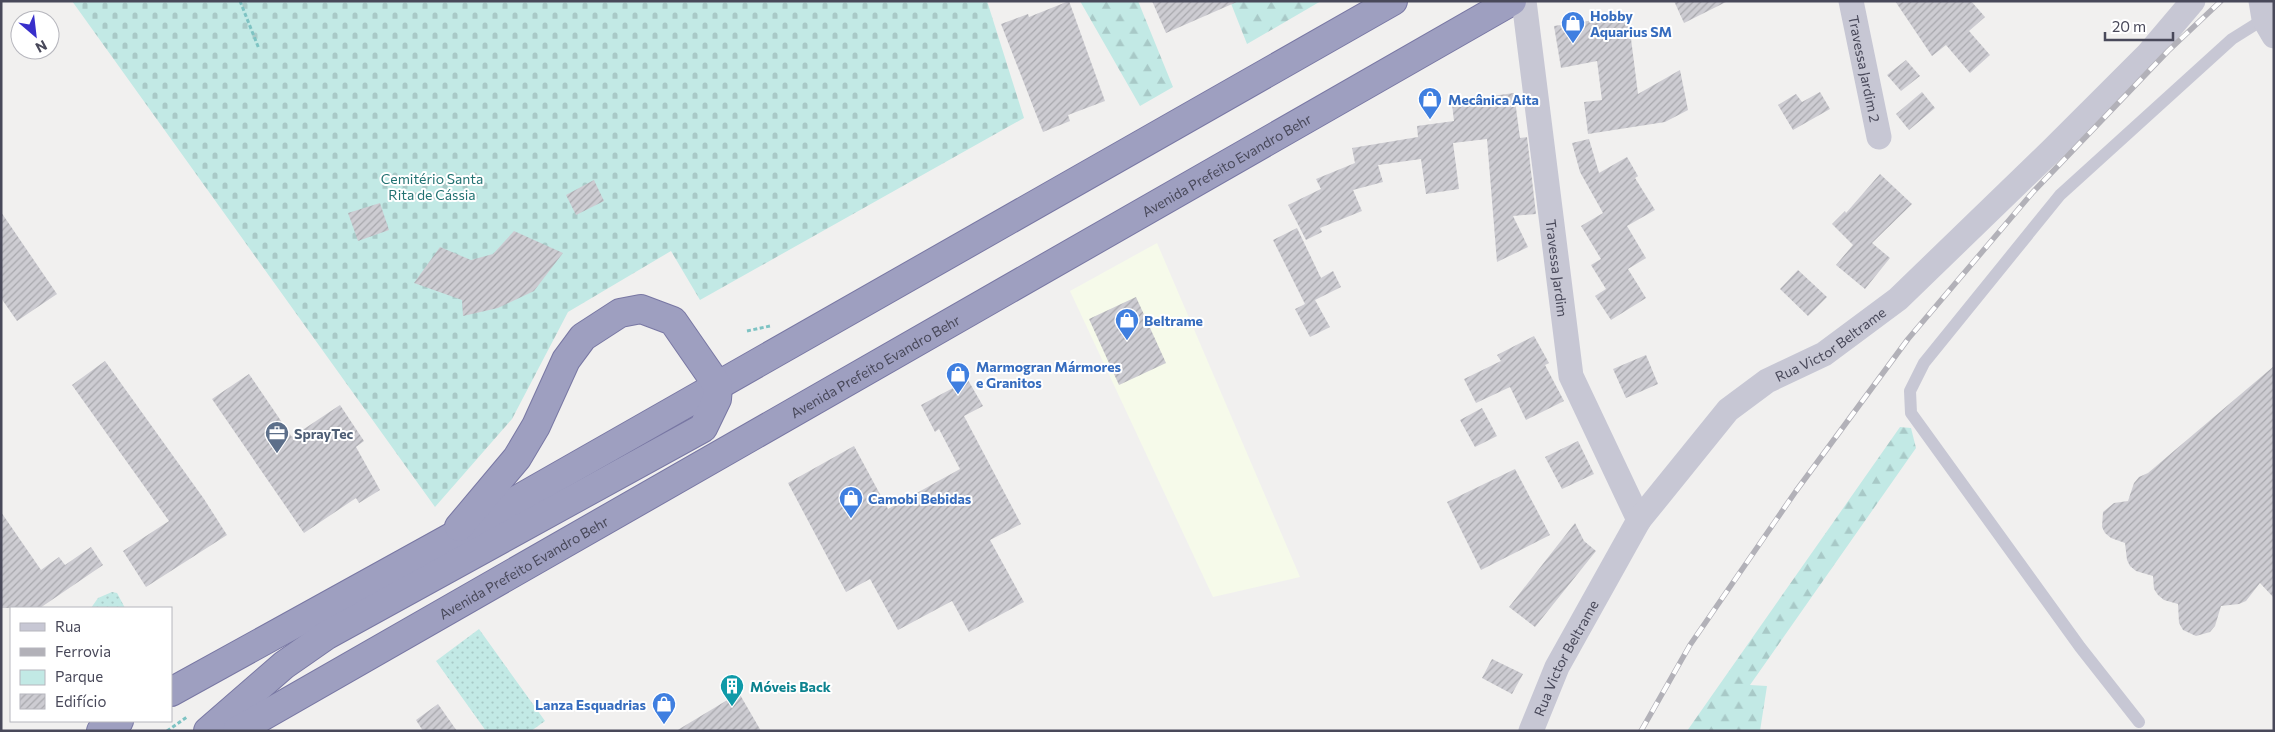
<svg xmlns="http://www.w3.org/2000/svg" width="2275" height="732" viewBox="0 0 2275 732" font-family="Commissioner,sans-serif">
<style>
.commercial{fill:#f6faea}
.green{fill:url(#green-dots)}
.forest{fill:url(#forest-firs)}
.cemetery{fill:url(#cemetery-stones)}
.building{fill:url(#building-hatch)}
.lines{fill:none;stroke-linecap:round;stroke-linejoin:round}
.trunk-casing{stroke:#7877a3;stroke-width:30}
.path{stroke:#7ec3c3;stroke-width:3;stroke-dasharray:4 2.5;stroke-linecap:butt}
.service{stroke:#c7c7d4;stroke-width:12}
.minor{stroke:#c7c7d4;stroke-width:25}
.trunk{stroke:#9e9fc0;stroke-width:28}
.rail-casing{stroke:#b2b1b8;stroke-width:5.5}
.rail{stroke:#fff;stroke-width:4;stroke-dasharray:11;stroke-linecap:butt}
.labels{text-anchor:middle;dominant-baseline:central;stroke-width:4;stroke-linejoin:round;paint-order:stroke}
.shop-label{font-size:14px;font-weight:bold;fill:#366cbe;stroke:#fff;text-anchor:start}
.street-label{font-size:14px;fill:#49495a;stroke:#fff}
.park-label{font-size:14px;fill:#227272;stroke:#fff}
.service-label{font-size:14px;font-weight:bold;fill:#4e5e75;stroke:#fff;text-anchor:start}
.culture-label{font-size:14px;font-weight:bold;fill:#0d838f;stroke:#fff;text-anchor:start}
</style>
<defs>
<pattern id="green-dots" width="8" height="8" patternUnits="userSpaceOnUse" patternTransform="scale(1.25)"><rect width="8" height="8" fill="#c2e9e5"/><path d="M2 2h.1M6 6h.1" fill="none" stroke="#a8c9c7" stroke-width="1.8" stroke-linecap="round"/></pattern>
<pattern id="forest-firs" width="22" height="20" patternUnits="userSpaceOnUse" patternTransform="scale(1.25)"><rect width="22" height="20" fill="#c2e9e5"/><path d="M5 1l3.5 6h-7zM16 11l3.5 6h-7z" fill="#a8c9c7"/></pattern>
<pattern id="cemetery-stones" width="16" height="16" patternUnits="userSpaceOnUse" patternTransform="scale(1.25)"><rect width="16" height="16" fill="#c2e9e5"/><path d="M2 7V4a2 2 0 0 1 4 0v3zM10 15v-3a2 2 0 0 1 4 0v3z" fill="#a8c9c7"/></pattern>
<pattern id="building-hatch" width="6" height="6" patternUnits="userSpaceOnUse" patternTransform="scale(1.25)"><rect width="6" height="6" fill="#cdccd2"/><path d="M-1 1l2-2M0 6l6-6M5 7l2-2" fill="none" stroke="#a8a8ad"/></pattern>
</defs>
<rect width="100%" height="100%" fill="#f1f0ef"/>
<path class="commercial" d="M1157,243L1300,577L1213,597L1070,291Z"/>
<path class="green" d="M112,592L117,593L125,608H91L98,598Z
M479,629L545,721L531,731H486L436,661Z"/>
<path class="forest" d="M1080,1H1138L1173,87L1140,106Z
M1230,1H1321L1247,44Z
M1900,427L1911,428L1916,448L1750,685L1767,686L1760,731H1687Z"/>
<path class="cemetery" d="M72,1H987L1024,118L700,300L671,251L568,312L512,419L435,507Z"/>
<path class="building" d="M1069,1L1105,101L1068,115L1070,121L1043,132L1001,24L1028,14L1029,17Z
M1152,1H1239L1166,33Z
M1674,1H1728L1684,23Z
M1895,1H1971L1985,17L1969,31L1990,55L1970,73L1946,45L1932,56Z
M1628,15L1638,94L1680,70L1688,110L1665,122L1588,134L1584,102L1602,100L1597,61L1561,68L1554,26Z
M1906,60L1920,76L1901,91L1887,75Z
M1820,92L1830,109L1793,130L1778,105L1796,94L1802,102Z
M1922,92L1935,108L1909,130L1896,114Z
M1514,93L1520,138L1527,137L1536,214L1513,216L1528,247L1497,262L1487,139L1453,143L1459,189L1426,194L1421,159L1378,165L1383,182L1353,190L1362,211L1320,228L1322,232L1306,240L1288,205L1321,189L1316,179L1355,163L1352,148L1418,137L1417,126L1454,121L1452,104L1492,100V96Z
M1589,139L1599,173L1627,157L1638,176L1635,178L1655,210L1627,226L1646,258L1628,269L1646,298L1611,320L1595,296L1606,289L1591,265L1601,259L1581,226L1603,213L1580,172L1572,143Z
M1880,174L1912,204L1872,243L1890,258L1865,289L1836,265L1853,245L1832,224L1845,211L1846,213Z
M594,180L604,201L576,215L566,195Z
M380,203L389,230L358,241L348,213Z
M1,212L57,294L17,321L1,298Z
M1297,228L1321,278L1333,271L1341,287L1315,300L1330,327L1310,337L1295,309L1305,304L1273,240Z
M514,231L563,253L534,291L498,308L463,316L462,300L414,283L440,247L471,260L493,254Z
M1798,270L1827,297L1808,316L1780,289Z
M1136,297L1166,363L1119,385L1089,319Z
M1534,336L1549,363L1545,365L1564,401L1526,420L1510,387L1476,403L1464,379L1501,361L1497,355Z
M1646,355L1658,384L1626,398L1613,369Z
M105,361L204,499L227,535L146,587L123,551L169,521L72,385Z
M2274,366V598L2260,583L2246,601L2239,604L2221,606L2215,626L2210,632L2196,636L2183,630L2179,623L2178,604L2164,600L2158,595L2154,589L2153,576L2136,571L2130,566L2127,560L2125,543L2111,538L2105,533L2102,527L2103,512L2114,503L2128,501L2134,483L2139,477L2148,473Z
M249,374L292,437L340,405L364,441L356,447L380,490L359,503L356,498L304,533L212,399Z
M968,380L983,406L964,416L1021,524L990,540L1024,602L969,632L952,601L898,630L870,579L846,592L788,483L854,446L888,509L960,469L939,429L935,432L921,405Z
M1482,408L1497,436L1475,447L1460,420Z
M1578,441L1594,474L1562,489L1545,457Z
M1515,469L1550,535L1481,570L1447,502Z
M1,512L41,570L59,557L65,565L91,547L103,565L40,608H1Z
M1575,523L1584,541L1596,551L1535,627L1509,607Z
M1492,659L1523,674L1512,694L1482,678Z
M739,693L761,731H676Z
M438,704L457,731H423L416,720Z"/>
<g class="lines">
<g class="trunk-casing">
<g id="trunk">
<path d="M171,692L450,538L1393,1"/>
<path d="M101,731L119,721"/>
<path d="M208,731L284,665L327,635L703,428L717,399L718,386L673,321L641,309L620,313L583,337L566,360L536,426L517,458L459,527"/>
<path id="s4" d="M237,731L1512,1"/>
</g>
</g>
<path class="path" d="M240,1L259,49
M747,331L770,326
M167,731L187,717"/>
<path class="service" d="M2139,722L2080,647L1911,413L1910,391L1924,363L2060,195L2232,39L2264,19"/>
<g class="minor">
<path id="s1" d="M1524,1L1571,376L1639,520"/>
<path id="s2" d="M1851,1L1879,137"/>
<path d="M2261,1L2264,19L2274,36"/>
<path id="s3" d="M1531,731L1557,667L1639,520L1728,410L1767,381L1824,354L1898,299L2053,149L2148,54L2193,1"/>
</g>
<use href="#trunk" class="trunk"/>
<g class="rail-casing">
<path id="rail" d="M1641,731L1690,645L1796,491L1908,339L2033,192L2168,51L2221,1"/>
</g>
<use href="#rail" class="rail"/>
</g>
<defs>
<g id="shop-pin" transform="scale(1.25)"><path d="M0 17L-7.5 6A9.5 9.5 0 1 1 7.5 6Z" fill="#3f7fe0" stroke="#fff"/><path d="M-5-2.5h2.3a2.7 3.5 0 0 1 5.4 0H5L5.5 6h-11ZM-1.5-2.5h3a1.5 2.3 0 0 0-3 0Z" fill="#fff"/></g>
<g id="office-pin" transform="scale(1.25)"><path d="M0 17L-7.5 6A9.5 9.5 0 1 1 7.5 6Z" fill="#5c6f8a" stroke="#fff"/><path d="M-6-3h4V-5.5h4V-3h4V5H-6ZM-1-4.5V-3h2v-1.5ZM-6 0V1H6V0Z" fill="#fff"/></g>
<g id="building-pin" transform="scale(1.25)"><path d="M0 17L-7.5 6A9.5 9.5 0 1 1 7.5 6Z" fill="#0f9aa8" stroke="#fff"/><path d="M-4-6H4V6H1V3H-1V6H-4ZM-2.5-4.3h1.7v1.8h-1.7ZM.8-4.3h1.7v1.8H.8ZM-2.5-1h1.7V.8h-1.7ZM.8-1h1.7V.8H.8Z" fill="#fff"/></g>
</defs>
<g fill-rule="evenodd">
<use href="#shop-pin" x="1573" y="23"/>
<use href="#shop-pin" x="1430" y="99"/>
<use href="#shop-pin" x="1127" y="320"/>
<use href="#shop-pin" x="958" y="374"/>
<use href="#office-pin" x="277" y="433"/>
<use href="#shop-pin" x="851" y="498"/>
<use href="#building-pin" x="732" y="686"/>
<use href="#shop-pin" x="664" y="704"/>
</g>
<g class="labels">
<g class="shop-label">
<text x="1590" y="15">Hobby<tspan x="1590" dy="16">Aquarius SM</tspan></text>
<text x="1448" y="99">Mecânica Aita</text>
<text x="1144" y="320">Beltrame</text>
<text x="976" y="366">Marmogran Mármores<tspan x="976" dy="16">e Granitos</tspan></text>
<text x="868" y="498">Camobi Bebidas</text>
<text x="646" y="704" text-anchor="end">Lanza Esquadrias</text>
</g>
<g class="street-label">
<text stroke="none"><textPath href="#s2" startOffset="69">Travessa Jardim 2</textPath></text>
<text stroke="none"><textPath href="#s4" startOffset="1140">Avenida Prefeito Evandro Behr</textPath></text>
<text stroke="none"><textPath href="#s1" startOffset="269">Travessa Jardim</textPath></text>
<text stroke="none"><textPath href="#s3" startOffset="501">Rua Victor Beltrame</textPath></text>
<text stroke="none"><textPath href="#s4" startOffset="735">Avenida Prefeito Evandro Behr</textPath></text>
<text stroke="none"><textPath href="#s4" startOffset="330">Avenida Prefeito Evandro Behr</textPath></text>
<text stroke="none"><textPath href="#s3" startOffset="81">Rua Victor Beltrame</textPath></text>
</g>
<g class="park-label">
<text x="432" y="178">Cemitério Santa<tspan x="432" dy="16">Rita de Cássia</tspan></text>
</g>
<g class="service-label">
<text x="294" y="433">SprayTec</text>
</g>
<g class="culture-label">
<text x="750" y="686">Móveis Back</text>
</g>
</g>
<rect width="2275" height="732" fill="none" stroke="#49495a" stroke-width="5"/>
<rect x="10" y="607" width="162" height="115" fill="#ffffff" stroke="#b6b6bd"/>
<rect x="20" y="623" width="25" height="8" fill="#c7c7d4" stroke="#b6b6bd"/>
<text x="55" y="632" font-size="15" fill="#49495a">Rua</text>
<rect x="20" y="648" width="25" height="8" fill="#b2b1b8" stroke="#b6b6bd"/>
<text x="55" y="657" font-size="15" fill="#49495a">Ferrovia</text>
<rect x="20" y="670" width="25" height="15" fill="#c2e9e5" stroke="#b6b6bd"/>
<text x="55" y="682" font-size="15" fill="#49495a">Parque</text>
<rect x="20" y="694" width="25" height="15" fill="url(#building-hatch)" stroke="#b6b6bd"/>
<text x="55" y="707" font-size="15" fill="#49495a">Edifício</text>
<g transform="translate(35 35) rotate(152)"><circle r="24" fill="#ffffff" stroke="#b6b6bd"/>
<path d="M0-4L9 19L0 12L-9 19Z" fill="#382fcb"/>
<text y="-8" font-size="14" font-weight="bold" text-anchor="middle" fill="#49495a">N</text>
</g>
<path d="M2105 32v8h68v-8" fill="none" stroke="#49495a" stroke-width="2.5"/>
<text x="2112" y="32" font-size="15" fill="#49495a" stroke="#ffffff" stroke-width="4" paint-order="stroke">20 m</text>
</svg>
